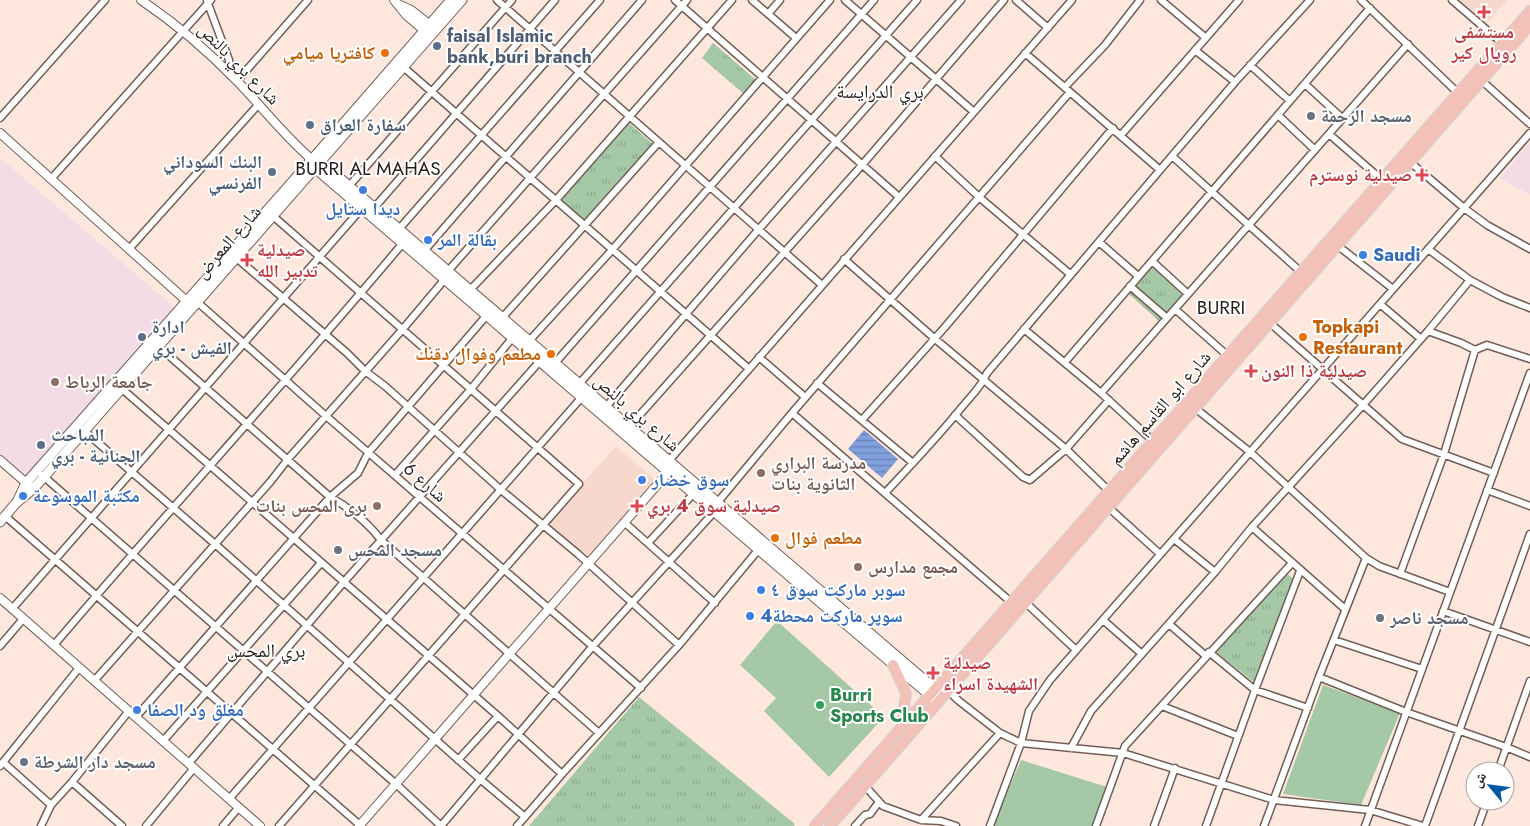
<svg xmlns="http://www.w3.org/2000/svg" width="1530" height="826" viewBox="0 0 1530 826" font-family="Jost,'Noto Naskh Arabic',sans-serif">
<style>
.built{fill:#f6d8cc}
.education{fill:#f4dce6}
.green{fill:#a5c8a6}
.park{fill:url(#park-tufts)}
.water{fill:url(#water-rules)}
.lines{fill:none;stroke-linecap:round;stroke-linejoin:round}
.minor-casing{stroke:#715e56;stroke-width:9}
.tertiary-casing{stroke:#715e56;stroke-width:10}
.secondary-casing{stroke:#715e56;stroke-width:11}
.primary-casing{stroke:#d3d2d1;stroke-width:12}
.minor{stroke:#fff;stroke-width:6}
.tertiary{stroke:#fff;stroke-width:8}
.secondary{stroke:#fff;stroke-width:9}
.primary{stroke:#f2c1b7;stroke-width:10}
.health-dot{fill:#e0444e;stroke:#fff;stroke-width:2}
.service-dot{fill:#5c6f8a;stroke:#fff;stroke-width:2}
.food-dot{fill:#e8710a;stroke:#fff;stroke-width:2}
.worship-dot{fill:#6b7280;stroke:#fff;stroke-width:2}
.shop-dot{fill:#3f7fe0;stroke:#fff;stroke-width:2}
.education-dot{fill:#8d6e63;stroke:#fff;stroke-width:2}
.leisure-dot{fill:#2e9e5b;stroke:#fff;stroke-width:2}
.labels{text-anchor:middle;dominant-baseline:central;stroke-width:4;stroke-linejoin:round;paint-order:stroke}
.health-label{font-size:18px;font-weight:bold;fill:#be3a42;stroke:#fff;text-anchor:start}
.service-label{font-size:18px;font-weight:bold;fill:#4e5e75;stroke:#fff;text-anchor:start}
.food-label{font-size:18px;font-weight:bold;fill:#c56008;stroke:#fff;text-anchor:end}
.street-label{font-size:18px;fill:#251d1a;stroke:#fff}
.worship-label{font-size:18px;font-weight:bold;fill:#5b616d;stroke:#fff;text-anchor:start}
.shop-label{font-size:18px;font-weight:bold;fill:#366cbe;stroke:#fff;text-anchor:start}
.education-label{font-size:18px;font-weight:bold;fill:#785e54;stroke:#fff;text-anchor:start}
.leisure-label{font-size:18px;font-weight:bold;fill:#27864d;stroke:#fff;text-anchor:start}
.neighbourhood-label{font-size:19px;fill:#251d1a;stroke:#fff}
</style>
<defs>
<pattern id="park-tufts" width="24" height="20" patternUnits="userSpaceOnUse" patternTransform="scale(1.25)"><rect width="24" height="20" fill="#a5c8a6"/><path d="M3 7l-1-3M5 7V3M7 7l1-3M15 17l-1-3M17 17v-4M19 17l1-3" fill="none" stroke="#8eab8e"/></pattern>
<pattern id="water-rules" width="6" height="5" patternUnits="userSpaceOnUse" patternTransform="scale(1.25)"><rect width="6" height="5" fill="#7fa0dc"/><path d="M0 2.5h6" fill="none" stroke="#6882b2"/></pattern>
</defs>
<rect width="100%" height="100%" fill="#fee8de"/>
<path class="built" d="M1457,0H1507L1486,25Z
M616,446L655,480L588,559L547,523Z"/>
<path class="education" d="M1530,143V195L1500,178Z
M0,158L175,308L26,478L0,456Z"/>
<path class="green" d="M777,621L884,717L829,777L764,711L776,698L740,665Z
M1323,685L1400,713L1361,805L1283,794Z
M1021,760L1107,787L1092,826H993Z"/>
<path class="park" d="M713,43L756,80L744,94L702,58Z
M629,123L654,145L585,223L560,200Z
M1153,264L1188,295L1161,323L1128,293Z
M1286,573L1295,580L1255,683L1215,651Z
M639,697L795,824L794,826H529Z"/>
<path class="water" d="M864,430L898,459L882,478L848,449Z"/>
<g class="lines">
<g class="minor-casing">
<path id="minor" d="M497,0L822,285
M675,0L899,197
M752,0L796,38
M845,0L974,112
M1016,0L1048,28
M1161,0L1206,38
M1361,0L1458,93
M1452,0L1502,43
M207,1L229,60L231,76
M768,14L780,0
M1195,50L1235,82
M1025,53L1160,170
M401,65L748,368
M1250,65L1290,101
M1481,80L1530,124
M237,81L308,0
M1305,84L1342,118
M1065,87L1105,45L1140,0
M1278,115L1315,150
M0,118L105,0
M1329,134L1382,180
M1121,135L1239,0
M935,156L979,197L1070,274
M1172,156L1301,272
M1410,162L1464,208L1487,225L1530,249
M51,179L211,0
M349,186L512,0
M374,208L555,0
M273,216L579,484L279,826
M399,229L600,0
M1099,242L1138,276
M1337,245L1393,289
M129,249L258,105
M1428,249L1470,280L1502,297L1530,308
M424,251L642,0
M233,255L347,353L365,371L385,386L500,489L578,554L679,645
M844,259L934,338L1066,449L1109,491
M1152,261L1188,294
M448,271L687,0
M1130,286L1167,318
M470,290L556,200L732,0
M195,300L326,416L641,688
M1380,304L1421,339
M1175,309L1228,356
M502,318L659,142
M1270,323L1402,439L1494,473
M1024,329L1101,393L1153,441
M1428,331L1461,343L1475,350L1487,345L1530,359
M529,341L612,250L830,0
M158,346L330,497C350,508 368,523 382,541L599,733
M759,357L805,397
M1065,362L1370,8
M555,363L874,0
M817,383L913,463
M579,384L917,0
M121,388L498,716L562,774
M1101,393L1408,44
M606,407L759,229L961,0
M1195,408L1250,452L1366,558L1379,566L1450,592
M792,413L1011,602
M955,415L1023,477L1030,480L1066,449L1109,400
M862,420L945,327L1113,128
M629,427L862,165L1004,0
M82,429L215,544L480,779L525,817
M666,464L1072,0
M42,475L396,784L441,826
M395,475L471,389L513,337
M1487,490L1530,506
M885,493C911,465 938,437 962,407C971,396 982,386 987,373L1235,82L1310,0
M1108,507L1160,554
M5,516L361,826
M624,522L715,603
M1252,527L1345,609
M1174,539L1215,572
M648,543L694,493
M1400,574L1444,454L1475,350
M1025,602L1076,650
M12,609L362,208
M1443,611L1530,642
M1103,620L1142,654
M1169,624L1206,656
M1334,640L1422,669
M54,645C169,510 289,379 403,243
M0,646L23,619
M1209,652L1255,690L1308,708
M1319,677L1406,712L1506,747L1530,757
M94,681L271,481L288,459L402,330L445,279
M940,683L959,701L1000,733L1021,743L1123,753L1274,800L1370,810L1423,826
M1162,706L1238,736
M136,717L330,497L358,473L368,453L487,315
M163,741L321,563
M1071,748L1091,711L1215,572L1252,527L1363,405L1428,331L1470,280
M458,760L498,716
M3,762L51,805
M189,763L343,583L540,361
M0,766L79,668
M1498,771L1530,681
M72,782L122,826
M865,786L883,806L921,820L941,821L956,826
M229,799L582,397
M921,820L1000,733
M41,826L51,805L72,782L129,711
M146,826L194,768
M223,826L239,807
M441,826L592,647L715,511L717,503L792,413L1070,92
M517,826L562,774L679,645L759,549
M855,826L865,815L870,814L879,802
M990,826L1021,743L1029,711L1050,680L1530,133
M1096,826L1125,746L1292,563
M1154,826L1175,768
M1206,826L1255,690L1300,571
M1264,826L1319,677L1366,558
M1365,826L1530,373
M1425,826L1530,534
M1478,826L1487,801"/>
</g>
<g class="tertiary-casing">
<path id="tertiary" d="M141,0C175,23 209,52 238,82C262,107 283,134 309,157V163
M394,0L406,15L427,33
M398,4L411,10L434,28
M0,133L190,304
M0,460L31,487
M0,598L260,826
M359,826L671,469"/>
</g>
<g class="secondary-casing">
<path id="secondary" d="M315,157L943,696
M309,163C519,342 727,525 938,702
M18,500L26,483L309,163L451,0
M0,522L16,503L33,489L44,477L462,0"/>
</g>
<g class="primary-casing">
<path id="primary" d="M893,665L906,693L902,726
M815,826L1530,11
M830,826L1530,25"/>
</g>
<use href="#minor" class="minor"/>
<use href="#tertiary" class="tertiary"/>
<use href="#secondary" class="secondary"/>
<use href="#primary" class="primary"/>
</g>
<g class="health-dot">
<path d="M1481.5 4.5h5v5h5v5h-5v5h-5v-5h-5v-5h5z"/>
<path d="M1419.5 167.5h5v5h5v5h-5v5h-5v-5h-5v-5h5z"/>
<path d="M244.5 252.5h5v5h5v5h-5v5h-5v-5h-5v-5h5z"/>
<path d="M1248.5 363.5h5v5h5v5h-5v5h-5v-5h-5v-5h5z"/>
<path d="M634.5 498.5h5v5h5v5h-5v5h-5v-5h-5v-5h5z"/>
<path d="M930.5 665.5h5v5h5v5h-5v5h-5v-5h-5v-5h5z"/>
</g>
<g class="service-dot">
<circle cx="437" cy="46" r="5"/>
<circle cx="310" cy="125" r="5"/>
<circle cx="272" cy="172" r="5"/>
<circle cx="142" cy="337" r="5"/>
<circle cx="41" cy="445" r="5"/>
</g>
<g class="food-dot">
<circle cx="385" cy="53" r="5"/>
<circle cx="1303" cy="337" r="5"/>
<circle cx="551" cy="354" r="5"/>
<circle cx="775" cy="538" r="5"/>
</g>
<g class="worship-dot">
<circle cx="1311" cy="116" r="5"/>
<circle cx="338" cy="550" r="5"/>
<circle cx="1380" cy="618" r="5"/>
<circle cx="24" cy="762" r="5"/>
</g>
<g class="shop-dot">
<circle cx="363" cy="190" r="5"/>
<circle cx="428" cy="240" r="5"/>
<circle cx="1363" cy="255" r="5"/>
<circle cx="642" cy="480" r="5"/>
<circle cx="23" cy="496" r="5"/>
<circle cx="761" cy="590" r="5"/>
<circle cx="750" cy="616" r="5"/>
<circle cx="137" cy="710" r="5"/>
</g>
<g class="education-dot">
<circle cx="55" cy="382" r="5"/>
<circle cx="761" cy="473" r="5"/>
<circle cx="377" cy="506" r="5"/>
<circle cx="858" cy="567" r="5"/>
</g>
<circle class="leisure-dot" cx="820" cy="705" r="5"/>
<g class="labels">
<g class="health-label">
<text x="1484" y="32" text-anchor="middle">مستشفى<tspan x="1484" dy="21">رويال كير</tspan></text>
<text x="1412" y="175" text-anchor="end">صيدلية نوسترم</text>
<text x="257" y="250">صيدلية<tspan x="257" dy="21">تدبير الله</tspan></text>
<text x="1261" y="371">صيدلية ذا النون</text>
<text x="647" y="506">صيدلية سوق 4 بري</text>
<text x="943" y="663">صيدلية<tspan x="943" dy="21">الشهيدة اسراء</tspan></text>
</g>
<g class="service-label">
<text x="447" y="36">faisal Islamic<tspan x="447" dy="21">bank,buri branch</tspan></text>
<text x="320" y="125">سفارة العراق</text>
<text x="262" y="162" text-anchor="end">البنك السوداني<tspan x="262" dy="21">الفرنسي</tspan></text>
<text x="152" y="327">ادارة<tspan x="152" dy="21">الفيش - بري</tspan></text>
<text x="51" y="435">المباحث<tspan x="51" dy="21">الجنائية - بري</tspan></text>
</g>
<g class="food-label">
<text x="375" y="53">كافتريا ميامي</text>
<text x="1313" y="327" text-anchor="start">Topkapi<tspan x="1313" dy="21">Restaurant</tspan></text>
<text x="541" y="354">مطعم وفوال دقنك</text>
<text x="785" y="538" text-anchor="start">مطعم فوال</text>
</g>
<g class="street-label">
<text transform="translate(239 64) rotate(45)">شارع بري بالنص</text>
<text transform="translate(228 242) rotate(-49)">شارع المعرض</text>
<text transform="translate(1160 408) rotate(-49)">شارع ابو القاسم هاشم</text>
<text transform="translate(637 413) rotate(41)">شارع بري بالنص</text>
<text transform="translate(425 482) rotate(41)">شارع 6</text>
</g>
<g class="worship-label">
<text x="1321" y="116">مسجد الرحمة</text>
<text x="348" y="550">مسجد المحس</text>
<text x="1390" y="618">مسجد ناصر</text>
<text x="34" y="762">مسجد دار الشرطة</text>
</g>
<g class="shop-label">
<text x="363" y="209" text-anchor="middle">ديدا ستايل</text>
<text x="438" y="240">بقالة المر</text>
<text x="1373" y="255">Saudi</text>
<text x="652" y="480">سوق خضار</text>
<text x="33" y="496">مكتبة الموسوعة</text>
<text x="771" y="590">سوبر ماركت سوق ٤</text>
<text x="760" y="616">سوپر مارکت محطة4</text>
<text x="147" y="710">مغلق ود الصفا</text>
</g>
<g class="education-label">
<text x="65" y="382">جامعة الرباط</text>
<text x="771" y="463">مدرسة البراري<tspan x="771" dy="21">الثانوية بنات</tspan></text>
<text x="367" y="506" text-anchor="end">برى المحس بنات</text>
<text x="868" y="567">مجمع مدارس</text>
</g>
<g class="leisure-label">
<text x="830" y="695">Burri<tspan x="830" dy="21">Sports Club</tspan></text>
</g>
<g class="neighbourhood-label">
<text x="880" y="91">بري الدرايسة</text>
<text x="368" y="168">BURRI AL MAHAS</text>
<text x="1221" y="307">BURRI</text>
<text x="266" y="650">بري المحس</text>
</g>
</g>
<g transform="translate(1490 786) rotate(299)"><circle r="24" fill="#ffffff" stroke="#a8a5a3"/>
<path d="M0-4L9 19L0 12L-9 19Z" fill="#0059a6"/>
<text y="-8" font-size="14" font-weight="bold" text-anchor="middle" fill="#251d1a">ش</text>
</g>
</svg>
